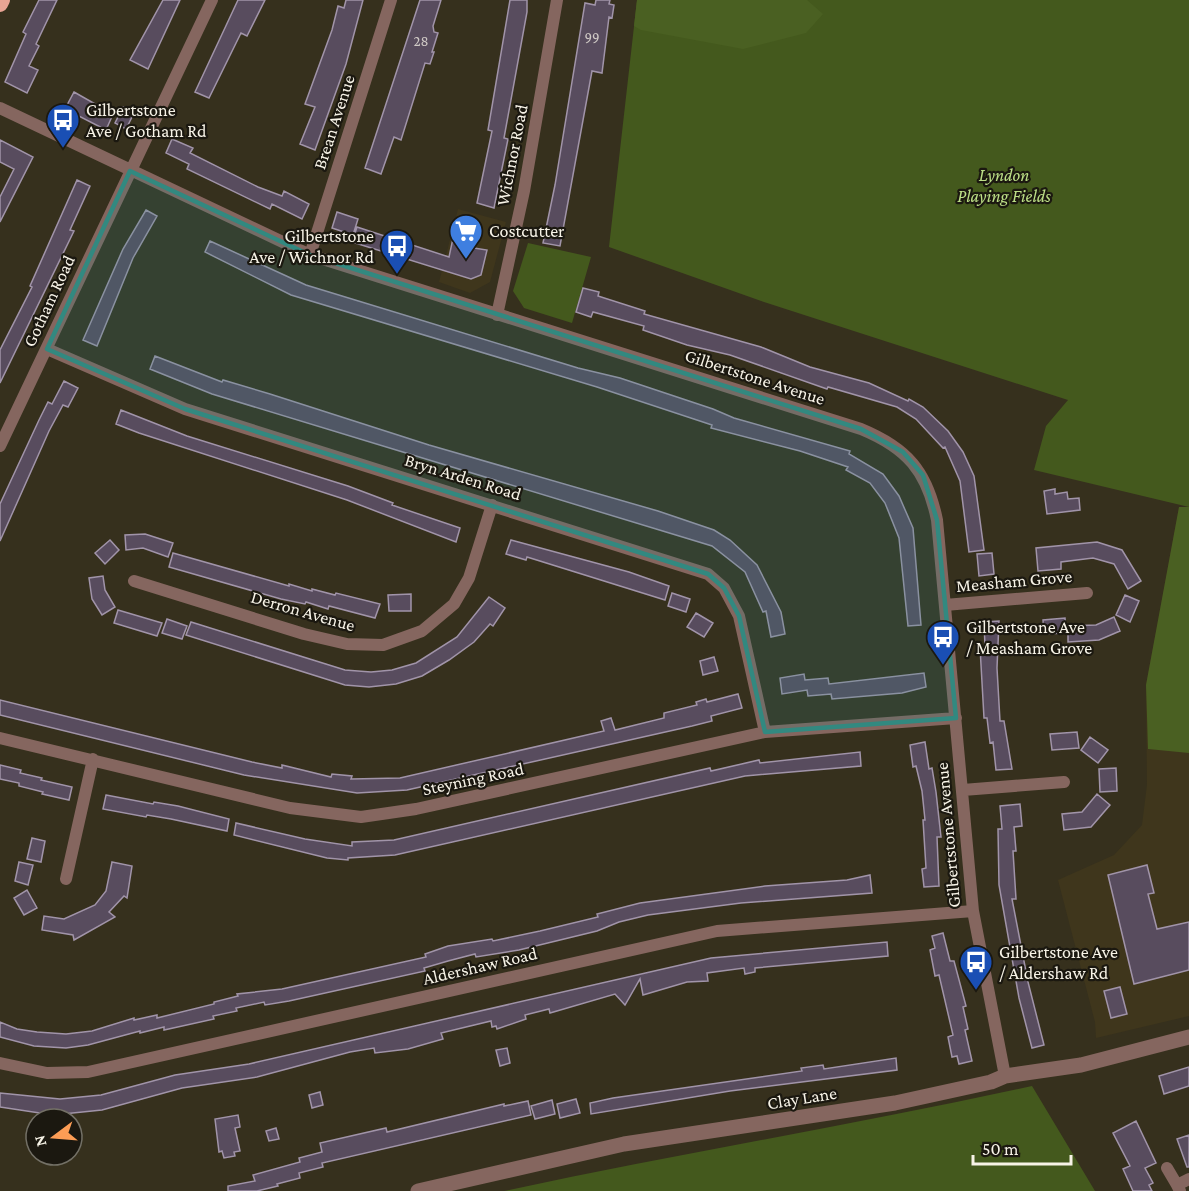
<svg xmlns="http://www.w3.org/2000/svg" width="1189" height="1191" viewBox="0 0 1189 1191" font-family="'Crimson Pro',serif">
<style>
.built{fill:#3f361c}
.green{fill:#44591d}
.forest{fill:#4a6022}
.building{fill:#584c5e;stroke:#a194a9;stroke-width:1.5}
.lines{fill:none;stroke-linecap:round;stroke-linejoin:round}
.minor{stroke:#85665f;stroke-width:12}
.tertiary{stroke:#85665f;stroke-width:15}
.trunk{stroke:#e9a494;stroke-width:16}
.marked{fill:#328980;fill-opacity:0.2;stroke:#328980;stroke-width:4.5;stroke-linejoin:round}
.labels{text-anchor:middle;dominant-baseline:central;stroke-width:4.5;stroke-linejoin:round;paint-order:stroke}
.number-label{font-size:15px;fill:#cfc9c5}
.poi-label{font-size:18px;fill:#f7f3e7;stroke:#1b1810;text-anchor:start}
.street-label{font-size:18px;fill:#f7f3e7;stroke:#1b1810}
.park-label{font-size:18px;font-style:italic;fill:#bde087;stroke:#1b1810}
</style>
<rect width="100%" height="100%" fill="#36301d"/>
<path class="built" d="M458,209L506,222L490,282L470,293L439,282Z
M1179,507H1189V1016L1096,1038L1095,1022L1058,880L1114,855L1142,825L1147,785L1146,685Z"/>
<path class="green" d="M637,0H1189V507L1034,470L1046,426L1068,400L764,302L609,247Z
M528,243L591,257L572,323L524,308L513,291Z
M1032,1086L1095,1191H504C679,1153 856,1125 1032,1086Z"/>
<path class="forest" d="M637,0H807L823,14L806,33L743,49L641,30L634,26Z
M1179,507H1189V753L1148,749L1146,685Z"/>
<path class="building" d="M39,0H57L36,44L39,46L29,66L38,70L27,93L5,82L26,34L23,32Z
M163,0H180L148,69L130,60Z
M238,0H265L247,36L241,33L209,98L195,92Z
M346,0H363L346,64L315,150L300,144L315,107L305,104L332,30L338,6L344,8Z
M420,0H441L433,26L434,32L438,33L432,52H434L430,64L425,63L401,140L394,137L381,174L365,168Z
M510,0H527V12L504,138L508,139L494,208L477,203L492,131L488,130Z
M596,0H610L609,4L614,5L612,18L609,17L602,73L592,71L560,246L543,243L555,185L585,3L595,5Z
M74,92L113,114L106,130L65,109Z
M123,107L134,113L126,129L115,123Z
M172,139L193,148L190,153L258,187L282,196L284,191L309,204L302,219L272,204L270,209L187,169L189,164L166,153Z
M0,140L33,157L0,222V197L14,169L0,162Z
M77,180L90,186L70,230L74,231L0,383V350L32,287L30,286Z
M146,210L157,216L133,258L97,346L83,340L123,249Z
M337,212L358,219L353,235L332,228Z
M357,227L449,257L455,229L466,232L464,242L474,248L487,250L481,275L471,279L352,242Z
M210,241L306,285L578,368L620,378L713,409L734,418L850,451L849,454L883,474L899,496L913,528L921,625L908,626L899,538L885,503L870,483L846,470L848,467L800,451L711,428L712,425L597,387L291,295L205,252Z
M583,288L599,292L598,296L645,311L644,314L761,347L810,367L869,383L908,401L909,399L923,407L948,431L963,452L974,476L984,550L969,552L960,481L945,447L943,448L916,419L897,407L828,387L827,389L730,355L687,345L643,330L644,326L593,312L591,317L576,312Z
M155,356L222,382L223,380L270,394L429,445L658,511L714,530L730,540L757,565L781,612L785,634L771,637L766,611L763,612L745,572L712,546L212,394L150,369Z
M64,381L78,388L68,407L63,405L49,431L0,541V504L39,420L48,402L52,404Z
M121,410L187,436L348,486L393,503L392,505L460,528L456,542L347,500L139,433L116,424Z
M1055,489V494L1067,492L1068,499L1079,498L1080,510L1047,514L1044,491Z
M145,534L173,543L168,557L143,548L126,550L125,535Z
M110,540L119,550L105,564L95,553Z
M511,540L629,572L669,586L665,600L527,557L526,560L506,554Z
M1097,542L1122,550L1141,581L1128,589L1114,564L1093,558L1061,562V569L1038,571L1036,548Z
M173,553L289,586V584L312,591V589L335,595L336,593L380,604L375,618L329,606L328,609L306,602L305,604L281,599L169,567Z
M992,553L994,574L979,576L977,554Z
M103,576L105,590L115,607L102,615L92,599L89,578Z
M672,593L690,599L686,612L668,606Z
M411,594V611H389L388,595Z
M1125,595L1139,601L1130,622L1116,615Z
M489,597L505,608L493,626L490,624L474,642L449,660L422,676L396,684L369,687L345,685L186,635L191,622L345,670L371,672L392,670L416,663L457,637Z
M118,610L162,623L157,636L114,623Z
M696,613L713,623L704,637L687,627Z
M1114,617L1120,631L1099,640L1068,642V626L1096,625Z
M1065,618L1066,633L1044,634L1043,620Z
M167,619L187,626L182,639L162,633Z
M999,621L997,668L1000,721H1004L1012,769L996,770L993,742L990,743L987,718H984L980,647H985L984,622Z
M714,657L718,671L703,675L700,661Z
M924,673L926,687L902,693L832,699L831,694L808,696L807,690L782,694L780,678L804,674L805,680L828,678L829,684Z
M738,694L742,708L711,716L712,721L692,726L407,790L357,793L244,775L0,715V700L252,762L282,768V765L331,777L332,774L352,776L351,779L400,778L604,731L601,721L611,718L615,730L664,718V713L697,705L696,702L706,699L707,702Z
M1077,732L1079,748L1052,750L1050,734Z
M1090,737L1108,750L1098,763L1081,750Z
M925,742L929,769L932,768L936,792L941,837H937L939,886L924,887L922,869L926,868L923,820H925L922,791L916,766L913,767L910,745Z
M860,752L861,766L745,776L395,855L348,858V860L327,858L234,835L236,823L305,839L352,846V842L394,840L710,768L711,771L759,760L760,763Z
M0,765L21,770L20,773L42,778L41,780L72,787L69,800L42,794L43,792L19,786V783L0,779Z
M1116,768L1117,791L1100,792L1099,769Z
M1097,794L1110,805L1091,827L1064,830L1062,814L1082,812Z
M106,795L153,804L154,802L178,806L229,819L227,831L171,819L147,815L146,817L103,809Z
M1020,804L1022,826L1014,827L1016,851H1013L1016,899H1012L1028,982L1044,1045L1032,1048L1019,998L999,885L998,829H1002L1000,806Z
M32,838L45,841L41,862L27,859Z
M19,862L33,865L28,885L15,881Z
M112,862L132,866L127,898L124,896L109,912L115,917L74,940L73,935L42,930L44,916L64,919L95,905L106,891Z
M1147,865L1154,893L1148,894L1157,929L1189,922V970L1134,984L1108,875Z
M870,875L872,893L741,903L648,915L619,922L597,931L519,950L476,957L475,954L448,961L424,968L425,971L289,1001L265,1005L264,1002L236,1008L237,1011L213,1016L214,1019L164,1030V1027L140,1033V1031L88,1045L66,1048L34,1046L0,1037V1022L17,1029L37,1032L66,1034L92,1031L134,1018V1020L157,1015V1018L214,1004V1002L238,996L237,994L282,989L426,957L425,954L448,946L492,939L493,941L540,931L598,917L597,914L640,903L765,886L847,880Z
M27,890L37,908L24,915L14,898Z
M943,933L950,961H954L966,1006L963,1007L968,1029L965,1030L972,1061L959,1064L957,1056L952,1057L948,1037L953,1035L939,975L935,976L930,950L935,948L932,936Z
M887,942L888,956L755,968V972L745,974L744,968L707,973L708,981L687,982L643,995L640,979L625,1005L615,994L550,1013L549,1009L525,1015L526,1019L497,1029L496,1026L492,1027L491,1021L441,1033L443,1039L408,1049L375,1053L374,1048L350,1052L257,1077L182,1088L102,1110L53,1115L0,1107V1093L60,1099L101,1095L175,1075L249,1064L711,958Z
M1120,987L1127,1014L1111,1018L1104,991Z
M507,1048L510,1063L500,1066L496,1050Z
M896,1058L897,1070L730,1091L591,1114L590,1103L613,1098L802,1071L801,1068L823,1065L824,1069Z
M1189,1067V1086L1164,1094L1159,1076Z
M320,1092L323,1105L312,1108L309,1095Z
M576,1099L580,1113L560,1118L557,1104Z
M552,1100L555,1114L535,1119L531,1106Z
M528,1101L531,1115L322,1163L323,1167L299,1173L300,1178L277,1184L278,1186L257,1191H228V1186L255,1181L253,1175L300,1162L299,1158L322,1152L320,1143L386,1128L387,1132L504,1104V1106Z
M238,1115L240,1127L235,1128L240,1151L234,1152L235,1156L224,1158L222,1151L219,1152L215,1119Z
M1136,1121L1156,1163L1145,1168L1153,1183L1149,1185L1152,1191H1133L1123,1169L1130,1166L1113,1133Z
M276,1128L279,1139L269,1141L266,1131Z
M1189,1135V1167H1187L1177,1139Z"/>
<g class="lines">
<path class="minor" d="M0,108L310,255L861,429C907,448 927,471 937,520L973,911L1005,1076
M310,255L391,0
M497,315L524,191L557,0
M47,349L185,409L708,574L724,588L739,616L765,732
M0,446L212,0
M134,581L304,634L347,644L383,645L422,631L454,604L469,578L492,505
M945,605L1087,593
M0,738L290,808L361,817L416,809L765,732L956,718
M963,790L1064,782
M66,879L93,759
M0,1063L47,1073L88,1072L717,931L973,911
M1167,1168L1177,1185
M1180,1191L1177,1185L1189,1179"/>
<path class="tertiary" d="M418,1191L624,1144L895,1103L991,1082L1005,1076L1081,1065L1189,1037"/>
<path class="trunk" d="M0,4L2,0"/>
</g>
<path class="marked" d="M130,171L310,255L861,429L903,452L923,475L937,520L956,718L765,732L739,616L724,588L708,574L185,409L47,349Z"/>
<defs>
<g id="bus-pin" transform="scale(1.725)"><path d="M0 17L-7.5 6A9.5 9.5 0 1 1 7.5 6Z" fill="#1a4fb4" stroke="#1b1810"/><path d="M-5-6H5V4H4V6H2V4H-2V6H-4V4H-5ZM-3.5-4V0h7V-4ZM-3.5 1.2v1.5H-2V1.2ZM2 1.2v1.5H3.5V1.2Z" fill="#fff"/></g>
<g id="supermarket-pin" transform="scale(1.725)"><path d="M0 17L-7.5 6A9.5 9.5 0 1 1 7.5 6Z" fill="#3f7fe0" stroke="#1b1810"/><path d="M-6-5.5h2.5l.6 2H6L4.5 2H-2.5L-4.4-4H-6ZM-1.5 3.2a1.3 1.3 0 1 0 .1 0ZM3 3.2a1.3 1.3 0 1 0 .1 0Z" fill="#fff"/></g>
</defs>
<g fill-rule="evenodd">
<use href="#bus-pin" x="63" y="120"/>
<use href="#supermarket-pin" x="466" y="231"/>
<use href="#bus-pin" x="397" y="246"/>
<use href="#bus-pin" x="943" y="637"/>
<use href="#bus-pin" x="976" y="962"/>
</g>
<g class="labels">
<g class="number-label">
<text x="592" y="37">99</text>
<text x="421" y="41">28</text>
</g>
<g class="poi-label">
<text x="86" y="110">Gilbertstone<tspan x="86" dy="21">Ave / Gotham Rd</tspan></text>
<text x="489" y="231">Costcutter</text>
<text x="374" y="236" text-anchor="end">Gilbertstone<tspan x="374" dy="21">Ave / Wichnor Rd</tspan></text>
<text x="966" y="627">Gilbertstone Ave<tspan x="966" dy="21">/ Measham Grove</tspan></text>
<text x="999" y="952">Gilbertstone Ave<tspan x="999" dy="21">/ Aldershaw Rd</tspan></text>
</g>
<g class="street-label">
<text transform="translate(334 122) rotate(-72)">Brean Avenue</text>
<text transform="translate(512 155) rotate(-79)">Wichnor Road</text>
<text transform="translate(49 301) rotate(-65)">Gotham Road</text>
<text transform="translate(755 377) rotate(18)">Gilbertstone Avenue</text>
<text transform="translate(463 477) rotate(17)">Bryn Arden Road</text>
<text transform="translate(1014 581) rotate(-5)">Measham Grove</text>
<text transform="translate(303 611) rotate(16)">Derron Avenue</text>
<text transform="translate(473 779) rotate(-12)">Steyning Road</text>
<text transform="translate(948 835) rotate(-95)">Gilbertstone Avenue</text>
<text transform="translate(480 966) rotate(-13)">Aldershaw Road</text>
<text transform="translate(802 1098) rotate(-9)">Clay Lane</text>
</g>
<g class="park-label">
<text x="1004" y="175">Lyndon<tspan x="1004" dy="21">Playing Fields</tspan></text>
</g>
</g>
<g transform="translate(54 1137) rotate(254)"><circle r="28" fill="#1b1810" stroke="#737066" stroke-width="1.5"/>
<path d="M0-4.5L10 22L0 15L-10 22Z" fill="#fd9d55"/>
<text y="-9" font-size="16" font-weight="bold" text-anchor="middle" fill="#f7f3e7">N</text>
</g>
<path d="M973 1155v9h98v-9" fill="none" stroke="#f7f3e7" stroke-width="3"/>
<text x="982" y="1155" font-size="18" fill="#f7f3e7" stroke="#1b1810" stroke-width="4.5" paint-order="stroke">50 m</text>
</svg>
